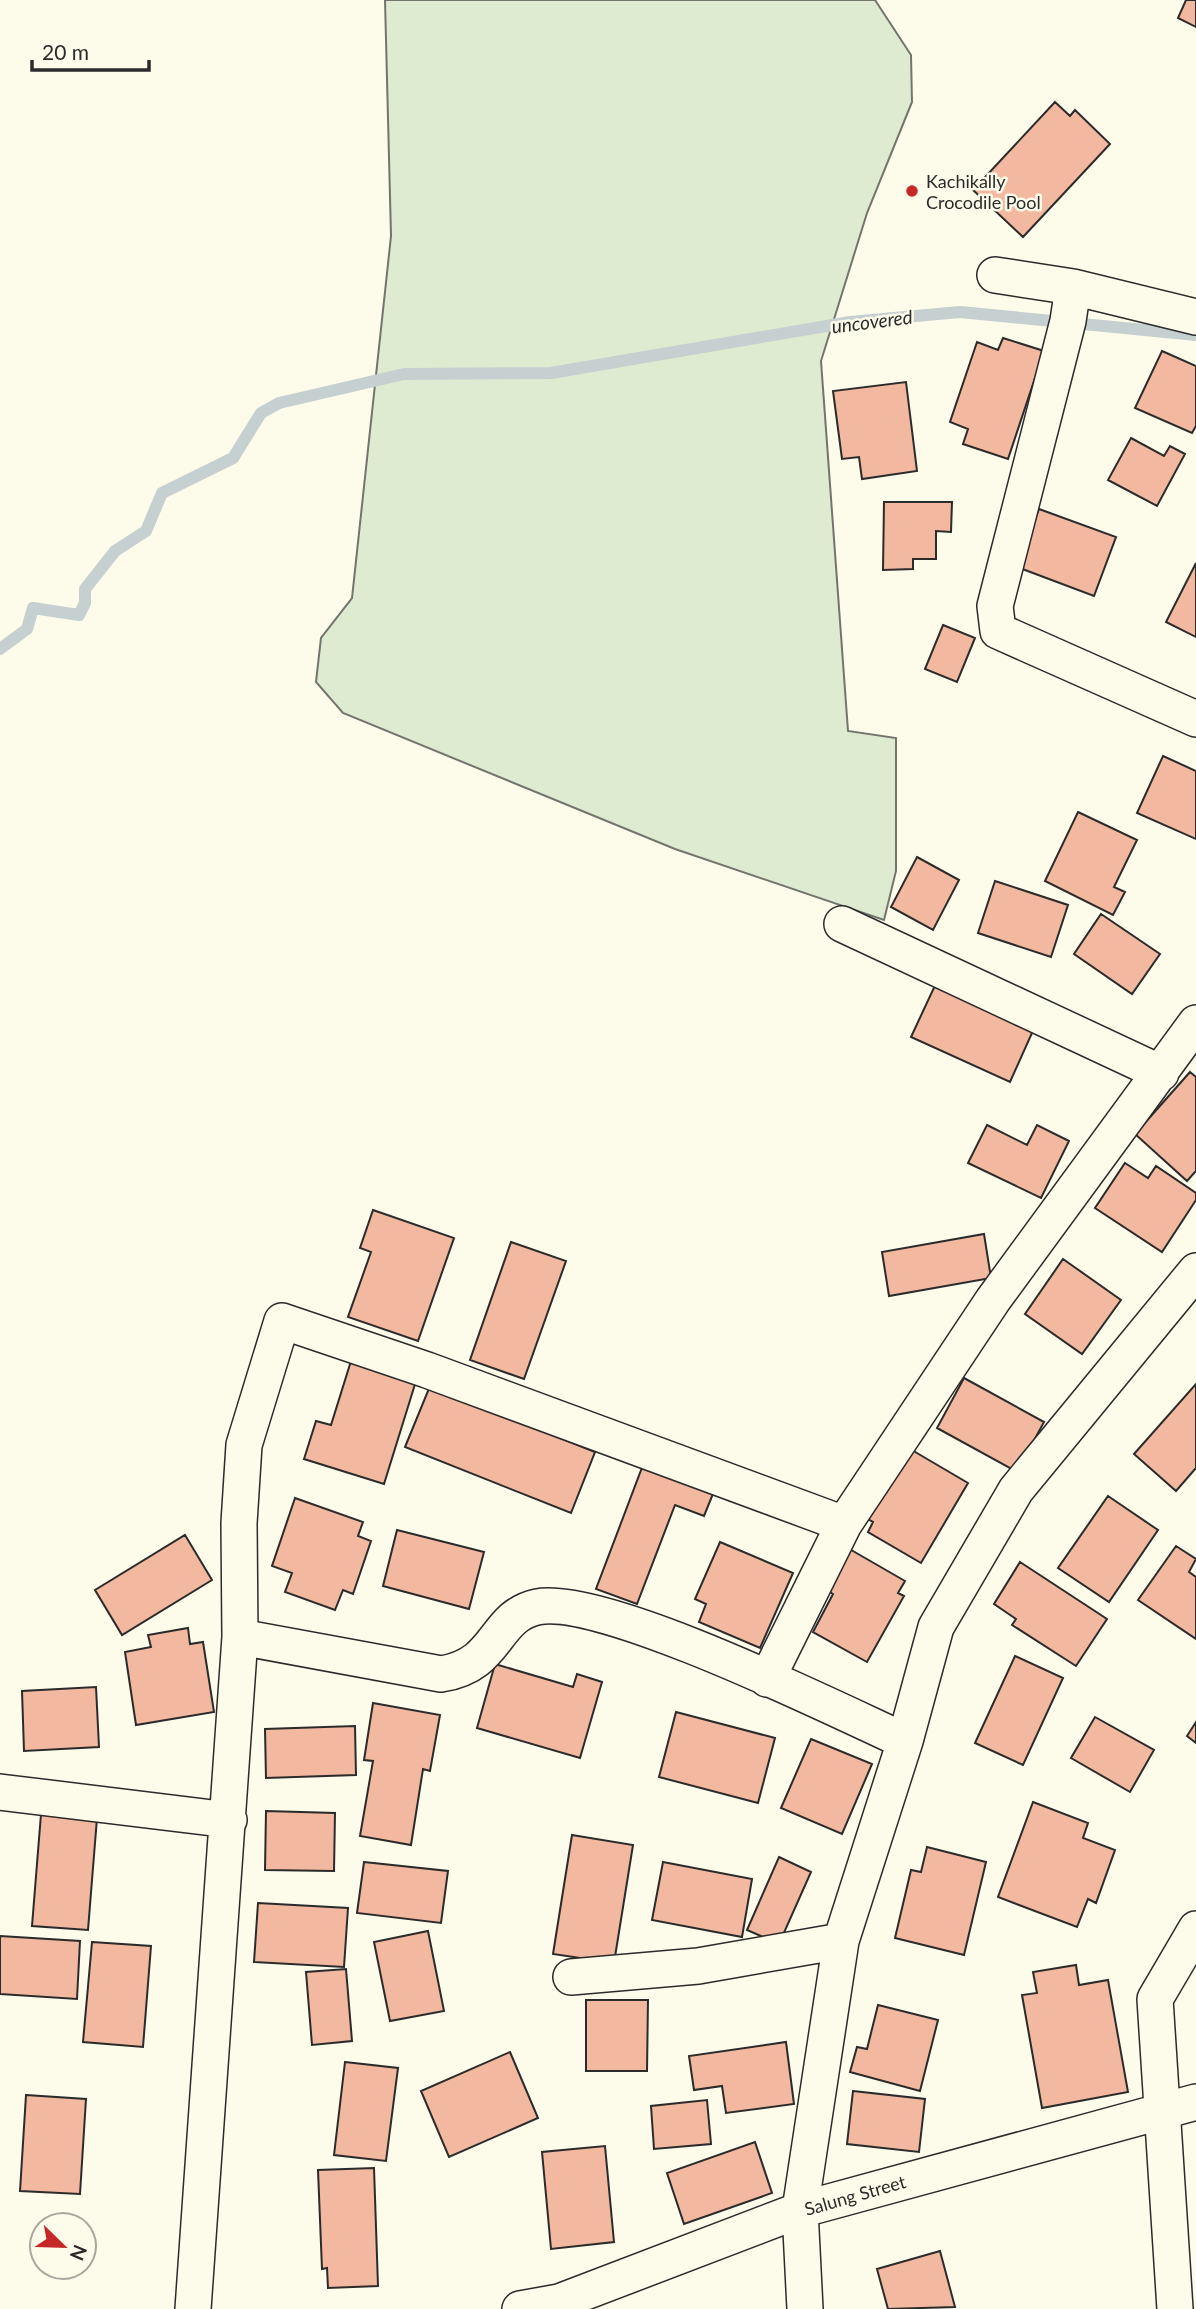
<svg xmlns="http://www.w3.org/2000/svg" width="1196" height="2309" viewBox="0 0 1196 2309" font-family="Lato,sans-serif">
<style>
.green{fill:#deebd1;stroke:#74746e;stroke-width:2}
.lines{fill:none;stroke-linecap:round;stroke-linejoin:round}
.stream{stroke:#c7d0d0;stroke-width:12}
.building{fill:#f2b8a0;stroke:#2b2b2b;stroke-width:2}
.street-casing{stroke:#2b2b2b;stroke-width:38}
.street{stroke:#fdfbea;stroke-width:35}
.poi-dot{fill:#c62828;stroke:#fdfbea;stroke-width:2.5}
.labels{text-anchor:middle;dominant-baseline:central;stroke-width:5;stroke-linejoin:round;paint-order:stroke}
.poi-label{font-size:18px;fill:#2b2b2b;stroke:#fdfbea;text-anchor:start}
.street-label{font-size:18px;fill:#2b2b2b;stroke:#fdfbea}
.water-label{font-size:19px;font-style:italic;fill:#2b2b2b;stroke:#fdfbea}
</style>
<rect width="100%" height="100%" fill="#fdfbea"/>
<path class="green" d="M385,0H875L911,55L912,102L867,213L821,361L848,731L896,738V871L884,920L675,849L343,713L316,682L321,638L352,598L391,236Z"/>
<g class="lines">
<path class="stream" d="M0,649L27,629L33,608L79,615L85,603V589L115,551L146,531L162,493L233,458L261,413L279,403L404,374L551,373L850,322L960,312L1196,335"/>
</g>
<path class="building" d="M1186,0H1196V27L1178,18Z
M1055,102L1070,116L1075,110L1110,144L1023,237L973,190Z
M1003,338L1044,351L1008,459L963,444L968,429L950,422L977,342L998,350Z
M1162,351L1196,366V426L1192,433L1135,408Z
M906,382L917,471L862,479L859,457L842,459L833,391Z
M1131,438L1164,456L1170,446L1185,454L1157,506L1108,480Z
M884,502H952L951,532L936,531V559H913V569L883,570Z
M1039,509L1116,537L1094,596L1017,567Z
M1196,563V637L1166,622Z
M943,625L975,638L957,682L925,669Z
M1163,756L1196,771V839L1137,813Z
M1078,812L1137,840L1114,887L1125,892L1113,915L1045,881Z
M917,857L959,880L933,930L891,907Z
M995,881L1068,905L1051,957L978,933Z
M1101,914L1160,954L1132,994L1074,954Z
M938,979L1036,1024L1010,1082L911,1037Z
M1190,1072L1196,1077V1171L1187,1181L1135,1134Z
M987,1125L1027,1145L1037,1125L1069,1141L1041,1198L968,1163Z
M1125,1163L1148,1178L1156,1166L1196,1193V1200L1162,1252L1095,1208Z
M373,1210L454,1238L418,1341L348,1317L371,1252L360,1248Z
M984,1234L991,1278L889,1296L882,1252Z
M511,1242L566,1261L524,1379L470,1360Z
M1063,1259L1121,1300L1082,1354L1025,1314Z
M351,1361L416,1381L384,1484L304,1459L316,1421L331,1425Z
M964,1378L1044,1422L1017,1472L937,1428Z
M1196,1384V1468L1176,1491L1134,1454Z
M430,1386L595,1452L571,1513L405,1447Z
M905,1446L968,1483L921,1563L868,1532L873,1522L864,1517Z
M646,1457L717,1484L704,1516L675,1505L637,1604L596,1589Z
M1108,1496L1158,1530L1109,1602L1058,1568Z
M295,1498L363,1522L358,1536L371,1541L353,1594L343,1590L335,1610L285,1592L292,1573L272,1566Z
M397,1530L484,1552L469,1609L383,1586Z
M185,1535L212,1580L122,1635L95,1590Z
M720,1542L793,1573L760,1648L699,1622L706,1604L695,1599Z
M1176,1546L1196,1559L1189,1572L1196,1577V1639L1138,1600Z
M846,1547L905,1581L898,1593L904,1596L867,1662L813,1632L833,1594L823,1588Z
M1020,1562L1107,1619L1076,1666L1012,1625L1016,1619L994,1604Z
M188,1628L190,1644L203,1642L214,1712L136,1725L125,1652L151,1647L148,1635Z
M1015,1656L1063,1678L1023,1765L975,1743Z
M495,1664L573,1687L577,1674L602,1682L580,1758L477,1728Z
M96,1687L99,1747L24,1751L22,1691Z
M373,1703L440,1715L430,1771L423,1769L411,1845L360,1836L373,1761L364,1760Z
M676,1712L775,1738L758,1803L659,1777Z
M1095,1717L1154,1750L1130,1792L1071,1758Z
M1196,1722V1743L1187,1736Z
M355,1726L356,1775L266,1778L265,1729Z
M811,1739L872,1764L842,1834L781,1808Z
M1033,1802L1088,1823L1083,1838L1115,1850L1096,1903L1088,1899L1077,1927L998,1897Z
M266,1811L335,1813L334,1871L265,1870Z
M41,1814L97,1818L88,1930L32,1926Z
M572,1835L633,1845L614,1963L553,1954Z
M927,1847L986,1862L964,1955L895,1938L911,1870L921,1872Z
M779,1857L811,1872L779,1944L747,1930Z
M364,1862L448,1871L441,1923L357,1913Z
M663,1862L752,1879L742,1937L652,1920Z
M258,1903L348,1908L344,1967L254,1962Z
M428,1931L444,2011L390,2021L374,1942Z
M0,1936L80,1941L77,1999L0,1994Z
M92,1942L151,1946L143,2047L83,2042Z
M1076,1965L1079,1985L1108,1980L1128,2092L1042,2108L1022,1995L1037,1993L1033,1972Z
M346,1969L352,2041L312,2045L306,1972Z
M586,2000H648L647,2071H586Z
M878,2005L938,2020L920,2091L850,2072L857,2047L867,2049Z
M786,2042L794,2104L726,2113L722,2086L694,2090L689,2056Z
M510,2052L538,2118L449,2157L421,2091Z
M345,2062L398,2068L386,2161L334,2155Z
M853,2091L925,2099L919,2152L847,2144Z
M26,2095L86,2099L80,2194L20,2191Z
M707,2100L711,2144L654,2149L651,2106Z
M755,2142L772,2193L684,2224L667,2173Z
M605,2146L614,2242L551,2249L542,2152Z
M374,2168L378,2286L328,2288L327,2268L322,2269L318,2170Z
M940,2251L955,2307L888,2309L877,2269Z"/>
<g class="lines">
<g class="street-casing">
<path id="street" d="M995,275L1073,287L1196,317
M1073,287L1068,321L995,606L998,631L1196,719
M842,924L1161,1073
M240,1637L441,1674C500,1665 492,1617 537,1607C601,1593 837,1710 905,1741
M767,1679L844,1524L993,1300L1196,1023
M0,1792L229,1820
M571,1977L698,1966L841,1941
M193,2309L240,1637L239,1523L244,1445L282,1321L427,1370L844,1524
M520,2309L559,2302L800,2210L1196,2102
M805,2309L800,2210L841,1941L905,1741L936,1627L1016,1490L1196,1271
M1175,2309L1155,1999L1196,1929"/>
</g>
<use href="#street" class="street"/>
</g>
<circle class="poi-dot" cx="912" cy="191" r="7"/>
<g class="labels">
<g class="poi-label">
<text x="926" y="181">Kachikally<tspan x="926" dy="21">Crocodile Pool</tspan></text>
</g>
<g class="street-label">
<text transform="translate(855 2195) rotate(-16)">Salung Street</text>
</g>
<g class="water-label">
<text transform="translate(872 321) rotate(-7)">uncovered</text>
</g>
</g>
<g transform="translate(63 2246) rotate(113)"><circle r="33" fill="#fdfbea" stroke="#a9a89e" stroke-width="2"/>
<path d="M0-5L12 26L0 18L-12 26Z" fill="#c62828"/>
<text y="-10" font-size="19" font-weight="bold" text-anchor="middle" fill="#2b2b2b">N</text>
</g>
<path d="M32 60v10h117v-10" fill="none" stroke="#2b2b2b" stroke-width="3.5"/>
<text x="42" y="60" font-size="21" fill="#2b2b2b" stroke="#fdfbea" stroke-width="5" paint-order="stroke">20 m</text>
</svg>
